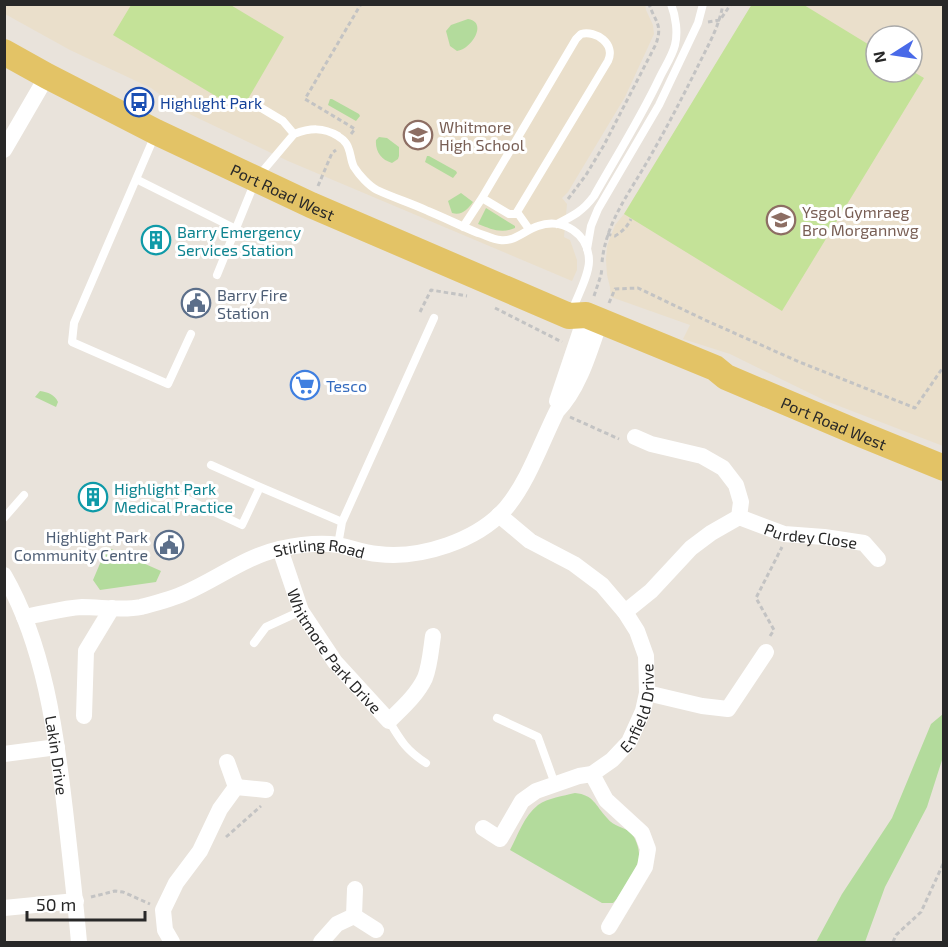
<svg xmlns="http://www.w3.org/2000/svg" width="948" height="947" viewBox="0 0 948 947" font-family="'Exo 2',sans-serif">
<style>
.education{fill:#eadfcb;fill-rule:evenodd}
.green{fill:#b3db9c}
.pitch{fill:#c4e298}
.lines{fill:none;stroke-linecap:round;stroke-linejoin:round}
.path{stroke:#c3c3c3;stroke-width:3;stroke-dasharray:4.5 3;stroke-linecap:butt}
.lane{stroke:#fff;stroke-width:8}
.street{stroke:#fff;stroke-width:16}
.primary{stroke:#e3c366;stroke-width:26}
.labels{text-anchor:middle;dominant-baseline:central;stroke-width:6;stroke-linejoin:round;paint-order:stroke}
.transit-label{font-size:16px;fill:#164399;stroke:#fff;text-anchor:start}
.education-label{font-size:16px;fill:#785e54;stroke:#fff;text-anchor:start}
.street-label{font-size:16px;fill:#282828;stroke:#fff}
.culture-label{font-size:16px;fill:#0d838f;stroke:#fff;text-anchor:start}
.service-label{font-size:16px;fill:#4e5e75;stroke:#fff;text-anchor:start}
.shop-label{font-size:16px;fill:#366cbe;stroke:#fff;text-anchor:start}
</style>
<rect width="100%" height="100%" fill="#e9e3db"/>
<path class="education" d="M645,4L646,10L653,25L654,34L625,97L568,192L562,198L567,204L564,237L570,240L577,260V270L572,281L288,161L181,110L151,88L70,50L5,14L4,5Z
M752,5H943V446L826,401L730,354L683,339L690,325L611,297L610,287L607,275L606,260L607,246L615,225L624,214ZM876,36H912V72H876Z"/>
<path class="green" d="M468,19C488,22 472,49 457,51L450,46L446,31L451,25Z
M330,99H332L359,114L360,116L356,121L328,105Z
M379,137L387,138L399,147V156L398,159L392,163C381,160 375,151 376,140Z
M427,156H429L456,171L457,173L453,178L425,162Z
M461,193L473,202C468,209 462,216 452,213L448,201Z
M486,208L515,226V228C501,234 491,229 478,224Z
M40,391C48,392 55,395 58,402L56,407L35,397Z
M107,547L161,571L156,582L100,590L93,580Z
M943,714V757L927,807L885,887L865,942H816L842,894L892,818L931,724Z
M575,793C594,795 595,805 607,818C614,827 624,827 630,832C636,837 640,851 639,858C639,866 622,891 617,899L613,903H602L510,850C518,835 524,816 538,805C548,798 563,796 575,793Z"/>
<path class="pitch" d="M229,4L284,37L241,111L113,35L131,5Z
M752,4L804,5L876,49V72H912V71L924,78L782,311L624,214Z"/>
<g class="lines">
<path class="path" d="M708,22L720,20L731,4
M351,134L355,129L305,99L361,4
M318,186L332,153L336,150
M568,199L586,175L604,145L656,44C663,24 655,22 649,4
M607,234L615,236C623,231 627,227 631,219
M602,262C606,223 628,195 647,162C665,131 681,100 697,68C707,47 719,28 723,4
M594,296L601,275L602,268
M609,303L615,289L638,288L705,320L797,361L915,408L944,366
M495,308L562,342
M420,312L431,290L467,296
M570,417L619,439
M770,636L774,630L756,598L782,547
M226,837L261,806
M91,897L115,891L123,892L150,904
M893,942L896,935L921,912L944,862"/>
<path class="lane" d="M294,134C310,128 323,127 338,136C340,138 343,139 345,142C351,148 350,160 354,167C359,175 369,186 377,190C394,198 411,203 428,211C445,218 461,226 478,233C485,235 493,239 500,240C515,242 525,230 538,226C563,217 589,234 589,261C589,276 576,299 571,313
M155,135L74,323L72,342L168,384L191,334
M136,179L236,229
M517,212L529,229
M557,224C573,216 583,211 594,196C616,157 640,119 659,79C664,68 672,57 675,45C678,33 676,17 671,4
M463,227L482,198L576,39L581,34C596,30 616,44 608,61L517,212L515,214H509L482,198
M587,249L591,226L598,209L659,105L698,23L703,4
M217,275L256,179L294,134L283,121L258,106
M211,465L260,487
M182,497L242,525L260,487L342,522L338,545
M4,518L24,495
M342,522L434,318
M254,643L266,627L301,611
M497,718L538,737L555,784
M389,721C401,741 406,750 426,763"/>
<g class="street">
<path d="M4,150L47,76"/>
<path d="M557,401L586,315"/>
<path id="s1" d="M739,517L784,534L824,537L864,543L878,559"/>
<path id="s2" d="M280,549L301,611L335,662L389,721C402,708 417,695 425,678C430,665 431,649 433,636"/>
<path id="s3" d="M4,575C44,644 56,732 65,810C70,854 75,898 79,942"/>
<path d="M625,612L651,591L691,548L711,533L739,517L741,502L736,485L723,468L702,456L651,444L635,437"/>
<path id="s4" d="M24,617C43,614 63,608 82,607C101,607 123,611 141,607C156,603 172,599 185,593C217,579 245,557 279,549C298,545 319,542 338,545C352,548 364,553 378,554C421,559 477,541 506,508C528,482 542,441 557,411C579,389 590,350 600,321"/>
<path d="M647,693L702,706L728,709L766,652"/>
<path d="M84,716L86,651L112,608"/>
<path d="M4,754L57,747"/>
<path d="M227,762L236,787"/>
<path d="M592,774L606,800L642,833L648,849L645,867L609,927"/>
<path id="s5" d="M483,828L500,839L522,801L536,791L579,776L592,774L612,760L629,742L643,711L647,693L646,656L637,631L625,612L602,585L574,564L530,541L499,515"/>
<path d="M4,908L76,901"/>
<path d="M354,916L355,889"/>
<path d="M172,942L165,930L163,910L176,883L200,851L220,809L236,787L266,790"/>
<path d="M321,942L337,924L354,916L376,930"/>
</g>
<path class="primary" id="s6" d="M4,52L47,76L156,132L311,205L569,316L586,315L715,368L726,377L863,435L944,468"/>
</g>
<defs>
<g id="bus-ring" transform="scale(1.5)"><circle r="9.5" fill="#fff" stroke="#1a4fb4" stroke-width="1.5"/><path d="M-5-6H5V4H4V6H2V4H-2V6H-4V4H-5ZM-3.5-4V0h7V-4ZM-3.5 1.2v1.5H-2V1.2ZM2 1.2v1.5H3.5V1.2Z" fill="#1a4fb4"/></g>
<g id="school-ring" transform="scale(1.5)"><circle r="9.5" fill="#fff" stroke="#8d6e63" stroke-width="1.5"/><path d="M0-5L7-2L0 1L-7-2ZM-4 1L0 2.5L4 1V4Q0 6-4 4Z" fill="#8d6e63"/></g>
<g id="building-ring" transform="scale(1.5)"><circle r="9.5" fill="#fff" stroke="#0f9aa8" stroke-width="1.5"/><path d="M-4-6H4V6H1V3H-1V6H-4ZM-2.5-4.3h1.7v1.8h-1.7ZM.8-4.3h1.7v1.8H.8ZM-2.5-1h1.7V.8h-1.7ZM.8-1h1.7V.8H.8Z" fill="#0f9aa8"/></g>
<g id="civic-ring" transform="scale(1.5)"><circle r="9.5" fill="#fff" stroke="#5c6f8a" stroke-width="1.5"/><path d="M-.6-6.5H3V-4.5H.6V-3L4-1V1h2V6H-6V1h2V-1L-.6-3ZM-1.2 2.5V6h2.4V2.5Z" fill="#5c6f8a"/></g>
<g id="supermarket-ring" transform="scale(1.5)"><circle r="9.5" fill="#fff" stroke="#3f7fe0" stroke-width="1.5"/><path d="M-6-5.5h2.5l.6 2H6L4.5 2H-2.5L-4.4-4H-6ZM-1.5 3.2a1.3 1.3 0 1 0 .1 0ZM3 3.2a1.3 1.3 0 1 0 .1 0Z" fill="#3f7fe0"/></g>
</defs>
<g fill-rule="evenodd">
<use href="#bus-ring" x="139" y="102"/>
<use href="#school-ring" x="418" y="135"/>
<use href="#school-ring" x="781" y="220"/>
<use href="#building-ring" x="156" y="240"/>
<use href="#civic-ring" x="196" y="303"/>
<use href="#supermarket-ring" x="305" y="385"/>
<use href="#building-ring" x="93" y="497"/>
<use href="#civic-ring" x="169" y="545"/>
</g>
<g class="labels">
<g class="transit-label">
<text x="160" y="102">Highlight Park</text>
</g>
<g class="education-label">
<text x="439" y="126">Whitmore<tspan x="439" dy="18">High School</tspan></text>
<text x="802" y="211">Ysgol Gymraeg<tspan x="802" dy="18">Bro Morgannwg</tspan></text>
</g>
<g class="street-label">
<text stroke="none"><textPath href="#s6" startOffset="312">Port Road West</textPath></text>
<text stroke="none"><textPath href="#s6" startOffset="912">Port Road West</textPath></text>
<text stroke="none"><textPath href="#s1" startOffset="75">Purdey Close</textPath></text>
<text stroke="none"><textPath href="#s4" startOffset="309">Stirling Road</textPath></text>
<text stroke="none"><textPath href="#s2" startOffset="117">Whitmore Park Drive</textPath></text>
<text stroke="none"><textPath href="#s5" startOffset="225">Enfield Drive</textPath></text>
<text stroke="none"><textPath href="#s3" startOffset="189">Lakin Drive</textPath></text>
</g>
<g class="culture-label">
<text x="177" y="231">Barry Emergency<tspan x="177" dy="18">Services Station</tspan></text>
<text x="114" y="488">Highlight Park<tspan x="114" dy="18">Medical Practice</tspan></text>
</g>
<g class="service-label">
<text x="217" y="294">Barry Fire<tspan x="217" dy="18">Station</tspan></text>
<text x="148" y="536" text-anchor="end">Highlight Park<tspan x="148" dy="18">Community Centre</tspan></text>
</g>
<g class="shop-label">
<text x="326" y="385">Tesco</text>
</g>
</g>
<rect width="948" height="947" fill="none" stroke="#282828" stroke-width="12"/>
<g transform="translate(894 54) rotate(258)"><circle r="28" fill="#ffffff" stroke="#a9a9a9" stroke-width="1.5"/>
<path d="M0-4.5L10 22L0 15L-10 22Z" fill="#496ae8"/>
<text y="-9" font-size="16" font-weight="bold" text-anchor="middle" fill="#282828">N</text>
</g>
<path d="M27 911v9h118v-9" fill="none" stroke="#282828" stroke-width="3"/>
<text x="36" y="911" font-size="18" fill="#282828" stroke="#ffffff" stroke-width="4.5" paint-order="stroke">50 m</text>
</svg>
